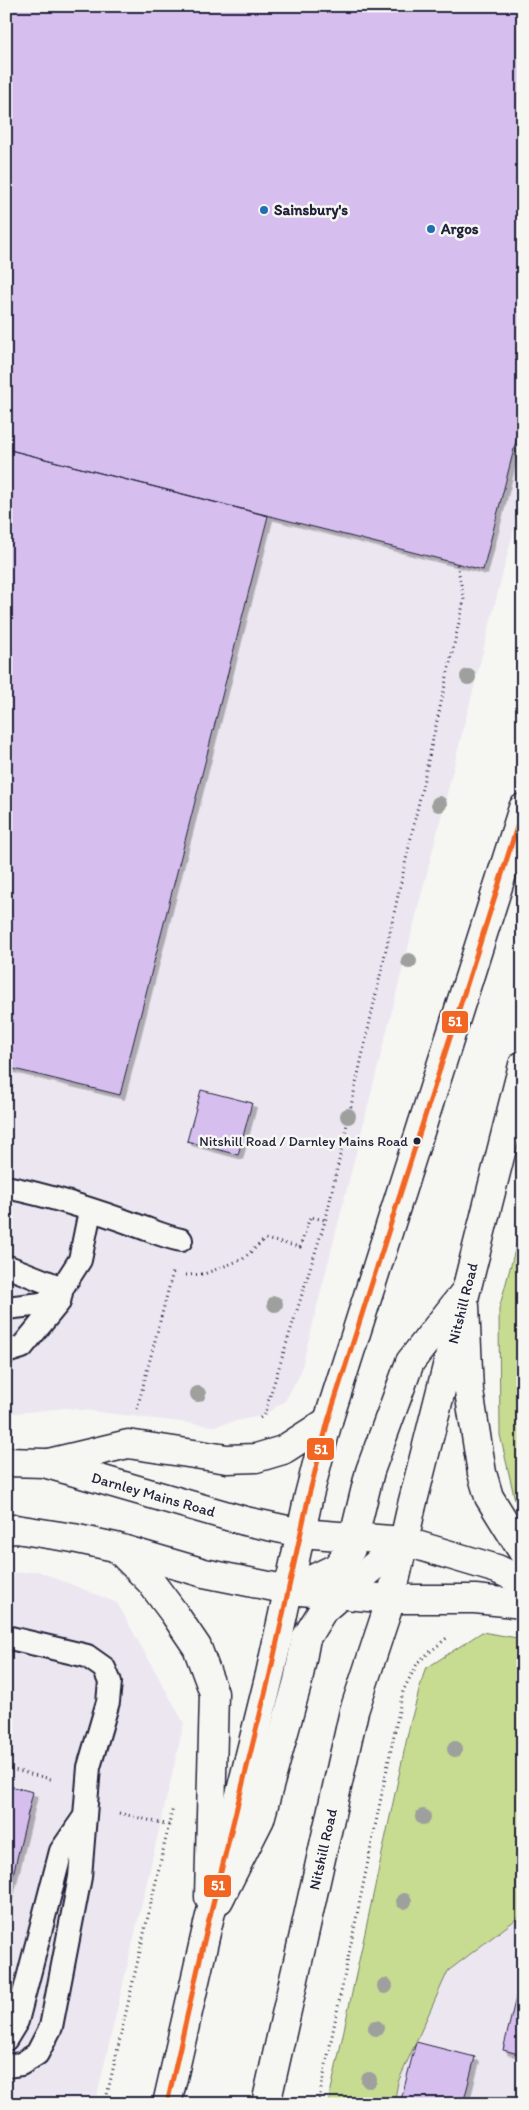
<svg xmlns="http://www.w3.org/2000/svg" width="529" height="2110" viewBox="0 0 529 2110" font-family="Itim,sans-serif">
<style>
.built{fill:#ece6f1}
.green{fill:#c7db91;stroke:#747e66}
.building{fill:#d6bfef;stroke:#22223b;filter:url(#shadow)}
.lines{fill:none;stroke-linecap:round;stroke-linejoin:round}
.lane-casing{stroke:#22223b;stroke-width:26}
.secondary-casing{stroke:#22223b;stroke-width:31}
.primary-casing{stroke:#22223b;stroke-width:31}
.path{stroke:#22223b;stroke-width:3;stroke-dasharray:1 4;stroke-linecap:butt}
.lane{stroke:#f6f6f2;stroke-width:22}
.secondary{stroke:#f6f6f2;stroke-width:28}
.primary{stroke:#f6f6f2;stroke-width:28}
.bus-1-casing{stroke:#f6f6f2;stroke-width:9}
.bus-1{stroke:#f26522;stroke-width:5}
.tree{fill:#9da09c}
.poi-dot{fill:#1f6fb2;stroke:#f6f6f2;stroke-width:2}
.bus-dot{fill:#22223b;stroke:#f6f6f2;stroke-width:2}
.labels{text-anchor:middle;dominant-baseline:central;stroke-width:5;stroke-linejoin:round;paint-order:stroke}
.bus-label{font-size:14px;fill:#22223b;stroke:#f6f6f2;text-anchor:end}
.poi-label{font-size:15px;font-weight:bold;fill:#22223b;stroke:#f6f6f2;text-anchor:start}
.street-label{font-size:15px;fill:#22223b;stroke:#f6f6f2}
.line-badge{stroke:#f6f6f2;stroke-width:2}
.badge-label{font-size:14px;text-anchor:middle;font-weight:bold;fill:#fff}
</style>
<defs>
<filter id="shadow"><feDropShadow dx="4.5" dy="4.5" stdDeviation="0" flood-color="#0004"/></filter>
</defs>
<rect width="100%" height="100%" fill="#f6f6f2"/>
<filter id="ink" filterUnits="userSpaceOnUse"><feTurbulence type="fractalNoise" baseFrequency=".02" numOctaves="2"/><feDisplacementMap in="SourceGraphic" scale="10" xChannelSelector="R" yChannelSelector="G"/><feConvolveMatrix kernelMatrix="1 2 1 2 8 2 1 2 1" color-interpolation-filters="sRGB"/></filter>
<g filter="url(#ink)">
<path class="built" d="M6,6H523V493L300,1374L285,1401L264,1415L213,1426L66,1408L6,1414Z
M38,1571L117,1603L184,1723L95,2104H6V1574Z
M523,1668V2104H367Z"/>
<path class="green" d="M523,1220V1509L515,1500L500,1435L499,1309Z
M482,1632L523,1639V1914L448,1971L398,2082L394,2104H328L410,1724L425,1669Z"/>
<path class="building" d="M6,6H523V414L483,570L6,449Z
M6,449L268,516L120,1095L6,1067Z
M201,1090L252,1103L238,1155L187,1141Z
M6,1785L33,1792L6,1904Z
M523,1969V2055L503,2050Z
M416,2042L475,2057L463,2104H400Z"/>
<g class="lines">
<g class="lane-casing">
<path id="lane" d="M6,1187C51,1196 98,1211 141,1227C155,1232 166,1237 181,1240
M6,1266L62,1288
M6,1308L59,1302
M6,1352L22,1347L59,1302L62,1288L80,1260L90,1211
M6,1637L87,1656L104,1668L110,1682L108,1702L89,1767L80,1877L51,2027L37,2054L21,2064L6,2066
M6,2039L17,2021L61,1851L83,1819"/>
</g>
<g class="secondary-casing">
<g id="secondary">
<path d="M465,1306L469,1391L482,1473L489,1497L523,1552"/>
<path id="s1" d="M6,1462L44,1463L245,1521L301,1533L403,1541L497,1569L523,1581"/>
<path d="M48,1463L128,1444L227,1459L256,1458L283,1450L328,1421"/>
<path d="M6,1530L16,1529L73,1538L115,1547L204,1573L289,1590L391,1599H475L523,1604"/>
<path d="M118,1549L150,1581L174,1613L197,1647L214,1693L209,1897"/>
<path d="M290,1590L336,1568L351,1549L370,1471L410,1362L464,1293"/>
<path d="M219,1900L260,1819L298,1681L306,1638L323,1610L403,1541"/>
</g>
</g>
<g class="primary-casing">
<g id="primary">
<path d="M167,2104L208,1924L270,1674L309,1495L328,1421L523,808"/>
<path id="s2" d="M266,2104L354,1711L391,1599L412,1505L523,1065"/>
</g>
</g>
<path class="path" d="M186,1275L204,1274L243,1259L265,1239L300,1247L310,1217L325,1220
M137,1409L173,1272
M260,1418L264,1415L326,1218L464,600L457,563
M6,1768L51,1779L53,1782
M119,1813L169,1825
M105,2104L173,1807
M318,2104L403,1691L418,1662L449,1636"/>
<use href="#lane" class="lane"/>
<use href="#secondary" class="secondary"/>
<use href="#primary" class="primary"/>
<g class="bus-1-casing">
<path id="bus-1" d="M167,2104L208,1924L270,1674L309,1495L328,1421L523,808"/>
</g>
<use href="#bus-1" class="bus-1"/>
</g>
<g class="tree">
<circle cx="468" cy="677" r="8"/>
<circle cx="439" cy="804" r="8"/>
<circle cx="409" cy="961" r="8"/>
<circle cx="348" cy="1116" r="8"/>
<circle cx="275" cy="1304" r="8"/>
<circle cx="198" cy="1394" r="8"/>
<circle cx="455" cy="1749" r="8"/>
<circle cx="423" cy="1817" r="8"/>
<circle cx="404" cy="1901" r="8"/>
<circle cx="385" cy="1986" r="8"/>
<circle cx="376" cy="2028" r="8"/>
<circle cx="369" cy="2080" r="8"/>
</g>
</g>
<g class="poi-dot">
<circle cx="264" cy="210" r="5"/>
<circle cx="431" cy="229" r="5"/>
</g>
<circle class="bus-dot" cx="417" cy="1141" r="4.5"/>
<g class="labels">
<g class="bus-label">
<text x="408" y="1141">Nitshill Road / Darnley Mains Road</text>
</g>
<g class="poi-label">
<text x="274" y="210">Sainsbury's</text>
<text x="441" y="229">Argos</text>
</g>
<g class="street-label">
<text stroke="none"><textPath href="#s2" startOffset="825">Nitshill Road</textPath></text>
<text stroke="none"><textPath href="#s1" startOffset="152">Darnley Mains Road</textPath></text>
<text stroke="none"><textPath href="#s2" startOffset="261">Nitshill Road</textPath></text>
</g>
</g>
<g class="line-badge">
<rect x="441" y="1010" width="28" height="24" rx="5" fill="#f26522"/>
<rect x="306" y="1437" width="29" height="24" rx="5" fill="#f26522"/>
<rect x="203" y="1874" width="29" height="24" rx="5" fill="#f26522"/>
</g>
<g class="badge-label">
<text x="455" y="1026">51</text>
<text x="321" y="1454">51</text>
<text x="218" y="1890">51</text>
</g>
<rect width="529" height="2110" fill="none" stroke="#f6f6f2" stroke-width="25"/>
<rect x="12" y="12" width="504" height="2085" fill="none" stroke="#22223b" stroke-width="2" filter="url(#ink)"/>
</svg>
